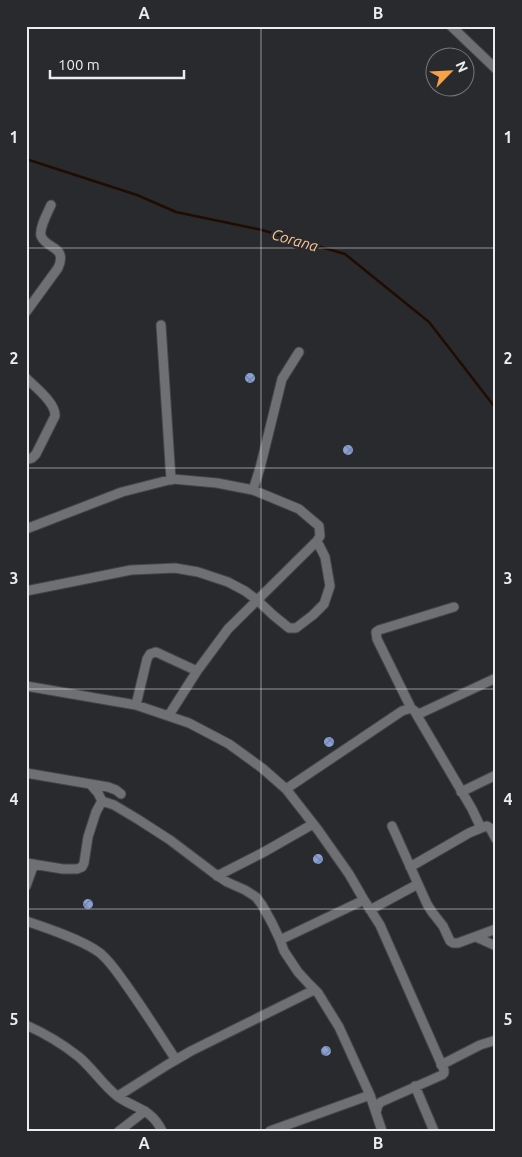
<svg xmlns="http://www.w3.org/2000/svg" width="522" height="1157" viewBox="0 0 522 1157" font-family="Ubuntu,sans-serif">
<style>
.lines{fill:none;stroke-linecap:round;stroke-linejoin:round}
.stream{stroke:#200c00;stroke-width:2.5}
.building{fill:url(#building-cross-hatch)}
.minor-casing{stroke:#45464a;stroke-width:11}
.minor{stroke:#6e7074;stroke-width:9}
.grid{fill:none;stroke:#ebecef;stroke-width:1;stroke-opacity:0.55}
.labels{text-anchor:middle;dominant-baseline:central;stroke-width:5;stroke-linejoin:round;paint-order:stroke}
.water-label{font-size:15px;font-style:italic;fill:#fbc694;stroke:#282a2e}
.neatline{fill:none;stroke:#ebecef;stroke-width:2}
.grid-label{font-size:16px;text-anchor:middle;font-weight:bold;fill:#ebecef}
</style>
<defs>
<pattern id="building-cross-hatch" width="8" height="8" patternUnits="userSpaceOnUse" patternTransform="scale(1.25)"><rect width="8" height="8" fill="#89a0d3"/><path d="M0 0l8 8M0 8l8-8" fill="none" stroke="#7585a9"/></pattern>
</defs>
<rect width="100%" height="100%" fill="#282a2e"/>
<g class="lines">
<path class="stream" d="M26,159L137,195L176,212L262,230L345,254L429,322L494,406L496,420"/>
</g>
<path class="building" d="M245 378a5 5 0 1 1 10 0a5 5 0 1 1-10 0Z
M343 450a5 5 0 1 1 10 0a5 5 0 1 1-10 0Z
M324 742a5 5 0 1 1 10 0a5 5 0 1 1-10 0Z
M313 859a5 5 0 1 1 10 0a5 5 0 1 1-10 0Z
M83 904a5 5 0 1 1 10 0a5 5 0 1 1-10 0Z
M321 1051a5 5 0 1 1 10 0a5 5 0 1 1-10 0Z"/>
<g class="lines">
<g class="minor-casing">
<path id="minor" d="M451,26L496,69
M26,312L58,268C68,246 46,249 41,236C39,228 48,212 51,205
M161,325L171,480
M26,378C35,387 56,403 55,416L36,454L32,458L29,459L26,458
M253,490L260,468L282,379L299,352
M26,529L122,492L173,479L217,483L253,490L299,509L319,526L320,536L317,541L228,629L197,671L169,715
M26,591L131,570L175,568L198,572L228,582L245,591L257,600L273,615L289,628H296L313,615L324,604L330,586L325,557L317,541
M26,686L136,705L189,723L229,744L262,768L286,789L318,830L349,874L364,900L380,925L444,1070V1073L442,1075L381,1102L378,1105L376,1113
M136,705L147,659L150,654L156,652L197,671
M411,708L377,639L376,632L379,630L454,607
M26,773L108,787L116,790L121,794
M91,785L98,793L102,801L114,805L139,820L170,840L215,874L227,882L245,890L256,897L262,905L272,923L280,940L284,951L298,972L309,984L318,993L339,1027L370,1095L382,1131
M286,789L402,711L411,708L417,713H421L496,678
M461,792L496,775
M392,826L427,904L432,912L443,926L450,941L453,943H458L496,929
M481,828L487,826L490,828L496,839
M26,863L63,869H77L82,867L84,863L88,837L96,812L102,801
M410,867L469,833L481,828L472,809L415,712
M217,876L264,852L313,824
M26,886L34,864
M370,910L418,884
M26,921C47,928 83,940 100,953C111,962 119,975 127,986C144,1010 160,1035 176,1060
M476,937L496,946
M280,940L364,900
M26,1025C44,1033 64,1045 79,1057C93,1069 103,1085 117,1096C135,1109 151,1108 162,1131
M441,1065L480,1045L496,1040
M415,1086L434,1131
M118,1096L167,1065L191,1051L314,990
M119,1131L145,1111
M270,1131L370,1095"/>
</g>
<use href="#minor" class="minor"/>
</g>
<path class="grid" d="M261,26V1131M26,248H496M26,468H496M26,689H496M26,909H496"/>
<g class="labels">
<g class="water-label">
<text transform="translate(295 240) rotate(16)">Corana</text>
</g>
</g>
<rect width="522" height="1157" fill="none" stroke="#282a2e" stroke-width="55"/>
<g transform="translate(450 72) rotate(66)"><circle r="24" fill="#282a2e" stroke="#76787b"/>
<path d="M0-4L9 19L0 12L-9 19Z" fill="#f7a248"/>
<text y="-8" font-size="14" font-weight="bold" text-anchor="middle" fill="#ebecef">N</text>
</g>
<path d="M50 70v8h134v-8" fill="none" stroke="#ebecef" stroke-width="2.5"/>
<text x="58" y="70" font-size="15" fill="#ebecef" stroke="#282a2e" stroke-width="4" paint-order="stroke">100 m</text>
<rect x="28" y="28" width="466" height="1102" class="neatline"/>
<g class="grid-label">
<text x="144" y="19">A</text>
<text x="378" y="19">B</text>
<text x="14" y="143">1</text>
<text x="508" y="143">1</text>
<text x="14" y="364">2</text>
<text x="508" y="364">2</text>
<text x="14" y="584">3</text>
<text x="508" y="584">3</text>
<text x="14" y="805">4</text>
<text x="508" y="805">4</text>
<text x="14" y="1025">5</text>
<text x="508" y="1025">5</text>
<text x="144" y="1149">A</text>
<text x="378" y="1149">B</text>
</g>
</svg>
